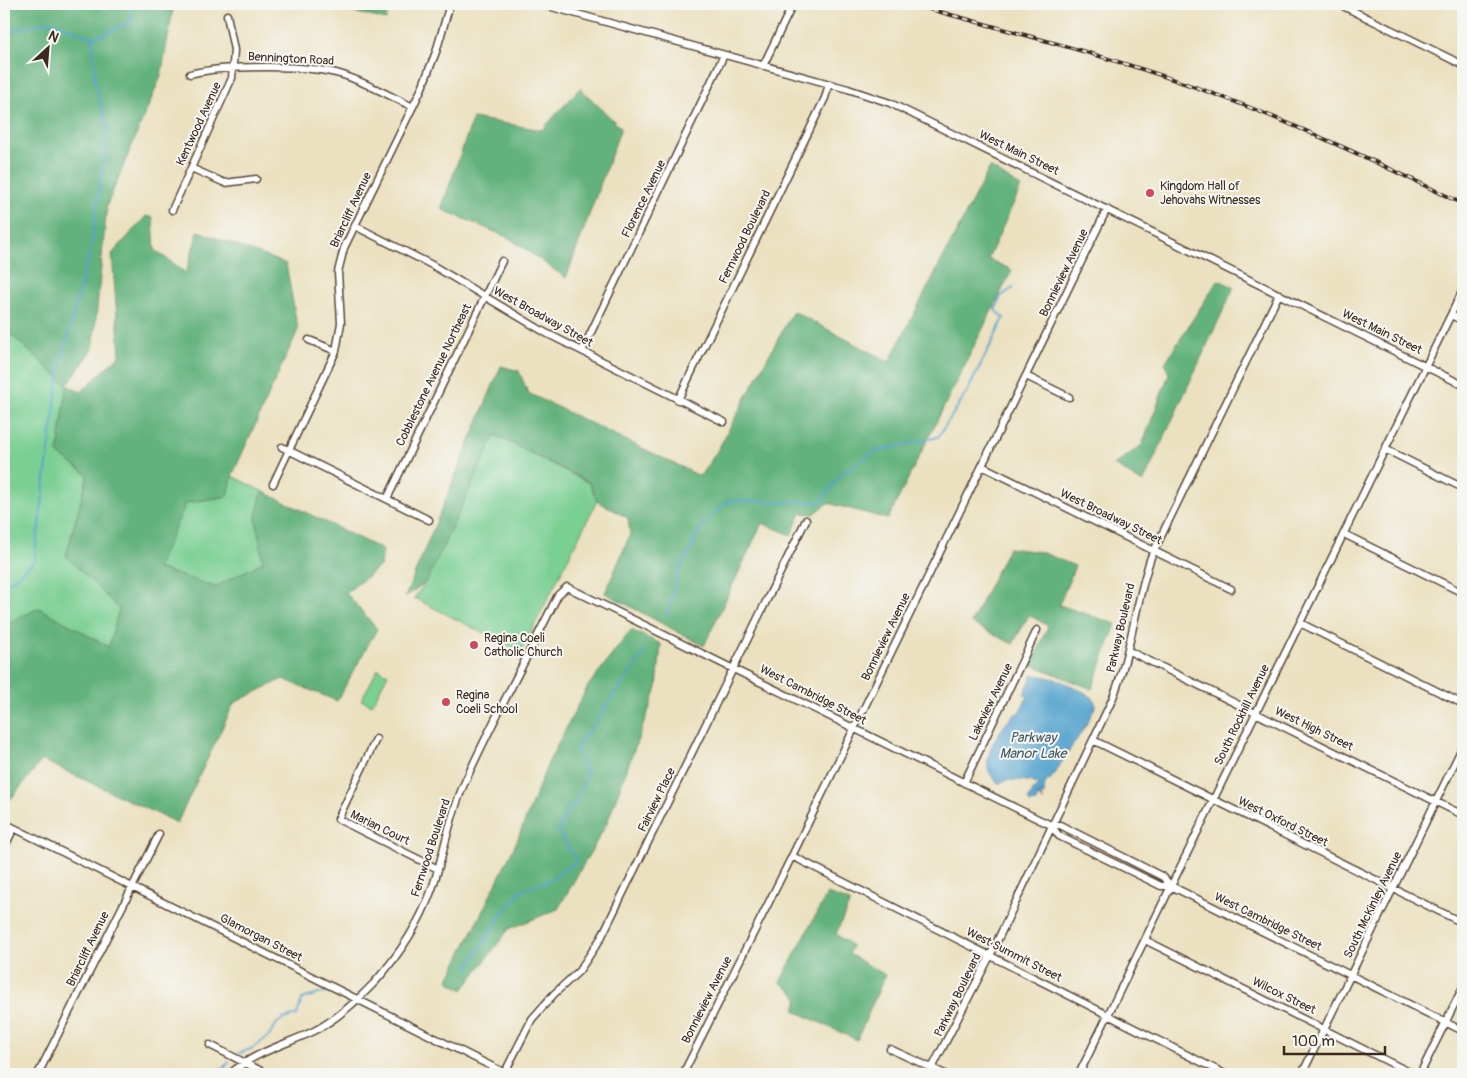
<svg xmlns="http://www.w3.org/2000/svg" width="1467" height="1078" viewBox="0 0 1467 1078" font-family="Pangolin,sans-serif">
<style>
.green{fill:#7acf93;stroke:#5a7c58}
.forest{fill:#63b27d;stroke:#4f6e4e}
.water{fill:#55a3ce;stroke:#486676}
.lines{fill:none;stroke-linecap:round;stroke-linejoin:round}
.stream{stroke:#55a3ce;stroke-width:2}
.minor-casing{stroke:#554536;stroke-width:9}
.minor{stroke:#fff;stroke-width:6}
.rail-casing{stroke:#3b2a1e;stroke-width:4}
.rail{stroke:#f6f6f2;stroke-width:2;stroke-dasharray:5.5;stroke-linecap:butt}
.poi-dot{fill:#d1495b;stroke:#f6f6f2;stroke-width:2}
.labels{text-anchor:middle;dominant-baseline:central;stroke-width:4;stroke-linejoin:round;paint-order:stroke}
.street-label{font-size:12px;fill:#3b2a1e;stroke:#f6f6f2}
.poi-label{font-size:12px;fill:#3b2a1e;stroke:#f6f6f2;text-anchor:start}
.water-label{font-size:14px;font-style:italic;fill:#455a64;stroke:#f6f6f2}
</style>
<rect width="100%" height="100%" fill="#f6f6f2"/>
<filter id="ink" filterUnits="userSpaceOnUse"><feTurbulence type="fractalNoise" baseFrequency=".02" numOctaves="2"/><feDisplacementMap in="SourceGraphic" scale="10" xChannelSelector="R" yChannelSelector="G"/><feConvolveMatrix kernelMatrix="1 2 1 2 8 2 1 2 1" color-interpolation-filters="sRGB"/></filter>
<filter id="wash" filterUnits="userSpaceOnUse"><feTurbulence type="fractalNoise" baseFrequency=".0096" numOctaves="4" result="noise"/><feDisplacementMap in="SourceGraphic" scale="20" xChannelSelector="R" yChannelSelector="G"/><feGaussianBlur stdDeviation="1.12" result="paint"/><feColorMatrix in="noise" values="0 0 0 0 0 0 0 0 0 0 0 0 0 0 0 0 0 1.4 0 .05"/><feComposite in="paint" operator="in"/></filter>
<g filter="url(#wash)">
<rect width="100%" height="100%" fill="#ebe1c0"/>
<path class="green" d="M4,328L67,385L58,453L88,474L66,556L119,609L109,647L39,608L4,625Z
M495,435L589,483L597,501L521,652L414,598L427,580Z
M232,476L262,491L256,518L263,562L215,587L156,568L186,503L228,496Z
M378,669L388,674L372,705L361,700Z"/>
<path class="forest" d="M4,4H174L161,76L107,205L93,349L67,385L81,392L120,355L112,254L146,216L153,218L155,250L186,273L198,231L286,264L298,330L232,476L228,496L186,503L157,568L215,587L263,562L256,518L262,491L383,550L380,566L346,593L377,629L337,701L283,679L234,703L177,823L42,760L11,799L4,797V625L39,608L109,647L119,609L66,556L88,475L58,454L67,385L4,328Z
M322,4H389L386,20Z
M580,88L621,128L566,278L509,238L441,209L473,118L542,130Z
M990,167L1021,187L988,259L1012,270L888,519L828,503L814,514L801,513L791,535L762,523L704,646L605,593L630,535L628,518L597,501L589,482L495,435L427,581L405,597L501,366L519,371L528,393L700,476L716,453L793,311L889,362Z
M1218,280L1234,287L1143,483L1114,465L1142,445L1169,374L1165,363Z
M1008,548L1041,552L1075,566L1059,605L1116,624L1092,689L1032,665L1048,626L1029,615L1013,644L971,623Z
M631,630L661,644L657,688L607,823L558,909L509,929L463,990L448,981L516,843L549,761L588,686Z
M827,894L850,902L836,934L852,946L849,954L885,975L857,1040L795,1011L798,997L780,982Z"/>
<path class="water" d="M1033,675C1053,676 1076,686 1093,698L1096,705C1088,724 1077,739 1066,755C1058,766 1057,776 1045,783L1044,795L1041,793L1043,802L1041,798H1038V794L1036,802L1030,803L1028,799L1034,789L1040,786C1032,779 1005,778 998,784C995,779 989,774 988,768C985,749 1003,725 1016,713L1018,714L1028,696L1024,694Z"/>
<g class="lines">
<path class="stream" d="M4,33L51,21L93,38L130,23L131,4
M4,586L34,562L60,367L92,241L108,129L95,83L93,38
M667,615L679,569L689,553L701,526L727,501L821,502L839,476L873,452L938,437L967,392L1004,318L995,310L1001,296L1013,288
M468,968L501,915L523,889L549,881L577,861L558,831L569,807L575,805L587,774L577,747L645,652
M239,1053L251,1049L269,1036L277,1023L283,1019L297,1015L302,999L329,991
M207,1074L212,1070L224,1068L229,1062"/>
</g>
</g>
<g filter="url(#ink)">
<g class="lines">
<g class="minor-casing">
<path id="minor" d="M541,4L848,89L890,103L1463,385
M1339,4L1463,65
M763,66L793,4
M190,74C225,65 309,64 343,75C367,83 390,96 413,107
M191,168L225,183L256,179
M172,210L232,78L234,50L227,15
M355,226L432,265L546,333L724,422
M1451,315L1463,321
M309,340L336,351
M582,351L724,55
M1026,376L1069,397
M678,400L825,98L829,84
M282,447L429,520
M1385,449L1463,488
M982,466L1231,589
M273,484L336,351L341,323L338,272L344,248L421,90L436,52L450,4
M387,499L502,261
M1344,534L1463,593
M1300,623L1463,704
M1129,651L1463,815
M376,739L338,819L438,869
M1093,740L1463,923
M964,783L1037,630
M4,823L507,1074
M1051,825L1059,836L1161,886H1171
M4,848L14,828
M792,856L1225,1074
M1145,940L1413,1074
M210,1045L267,1074
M890,1049L945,1074
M38,1074L159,834
M230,1074C254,1052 285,1045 314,1031C337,1019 357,1001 375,982C399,955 420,923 432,889C444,854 449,818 464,784C493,720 527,658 558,595L567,587L1038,819L1051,825H1060L1163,877L1171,886L1463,1031
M504,1074L532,1019L554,994L579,971L601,938L806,520
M683,1074L792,856L1107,209
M929,1074L990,956L1112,700C1131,654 1135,604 1151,557L1279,294
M1079,1074L1463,290
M1302,1074L1463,746
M1420,1074L1463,987"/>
</g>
<use href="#minor" class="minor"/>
<g class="rail-casing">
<path id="rail" d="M911,4C1016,33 1123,59 1225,98C1307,129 1385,166 1463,204"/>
</g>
<use href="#rail" class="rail"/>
</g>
</g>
<g class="poi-dot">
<circle cx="1150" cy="193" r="5"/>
<circle cx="474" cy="645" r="5"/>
<circle cx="446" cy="702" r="5"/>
</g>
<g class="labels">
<g class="street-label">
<text transform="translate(291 59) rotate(3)">Bennington Road</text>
<text transform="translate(199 124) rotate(-65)">Kentwood Avenue</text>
<text transform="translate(1019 153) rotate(26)">West Main Street</text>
<text transform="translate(644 199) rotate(-64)">Florence Avenue</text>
<text transform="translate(351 210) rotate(-65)">Briarcliff Avenue</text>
<text transform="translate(745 237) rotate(-64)">Fernwood Boulevard</text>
<text transform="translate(1064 273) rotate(-64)">Bonnieview Avenue</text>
<text transform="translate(543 317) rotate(29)">West Broadway Street</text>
<text transform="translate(1382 332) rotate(26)">West Main Street</text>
<text transform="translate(434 375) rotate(-64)">Cobblestone Avenue Northeast</text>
<text transform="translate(1111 517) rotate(26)">West Broadway Street</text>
<text transform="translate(1121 628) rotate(-77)">Parkway Boulevard</text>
<text transform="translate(886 637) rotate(-64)">Bonnieview Avenue</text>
<text transform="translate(813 695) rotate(27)">West Cambridge Street</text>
<text transform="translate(991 702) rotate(-64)">Lakeview Avenue</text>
<text transform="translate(1242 715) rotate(-64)">South Rockhill Avenue</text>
<text transform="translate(1314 729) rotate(26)">West High Street</text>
<text transform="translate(657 800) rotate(-64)">Fairview Place</text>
<text transform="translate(1283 822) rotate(26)">West Oxford Street</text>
<text transform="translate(380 828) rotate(26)">Marian Court</text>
<text transform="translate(431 848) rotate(-72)">Fernwood Boulevard</text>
<text transform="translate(1373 905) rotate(-64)">South McKinley Avenue</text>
<text transform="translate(1268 922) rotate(26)">West Cambridge Street</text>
<text transform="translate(261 938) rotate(27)">Glamorgan Street</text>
<text transform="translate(88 949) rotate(-64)">Briarcliff Avenue</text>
<text transform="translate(1014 955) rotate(27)">West Summit Street</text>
<text transform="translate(958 995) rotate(-64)">Parkway Boulevard</text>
<text transform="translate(1284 996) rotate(26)">Wilcox Street</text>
<text transform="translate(707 1000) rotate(-63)">Bonnieview Avenue</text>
</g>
<g class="poi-label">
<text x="1160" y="186">Kingdom Hall of<tspan x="1160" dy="14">Jehovahs Witnesses</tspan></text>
<text x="484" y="638">Regina Coeli<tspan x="484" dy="14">Catholic Church</tspan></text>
<text x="456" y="695">Regina<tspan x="456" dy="14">Coeli School</tspan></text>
</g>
<g class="water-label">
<text x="1033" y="737">Parkway<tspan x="1033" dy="16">Manor Lake</tspan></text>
</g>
</g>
<rect width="1467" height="1078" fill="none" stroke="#f6f6f2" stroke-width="20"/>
<g transform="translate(48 48) rotate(26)" stroke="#f6f6f2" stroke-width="4" paint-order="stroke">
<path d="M0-4L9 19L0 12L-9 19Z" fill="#3b2a1e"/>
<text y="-8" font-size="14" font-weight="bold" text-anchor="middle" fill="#3b2a1e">N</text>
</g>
<path d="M1284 1046v8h101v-8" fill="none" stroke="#3b2a1e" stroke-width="2.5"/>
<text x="1292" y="1046" font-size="15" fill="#3b2a1e" stroke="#f6f6f2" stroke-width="4" paint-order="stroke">100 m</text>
</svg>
